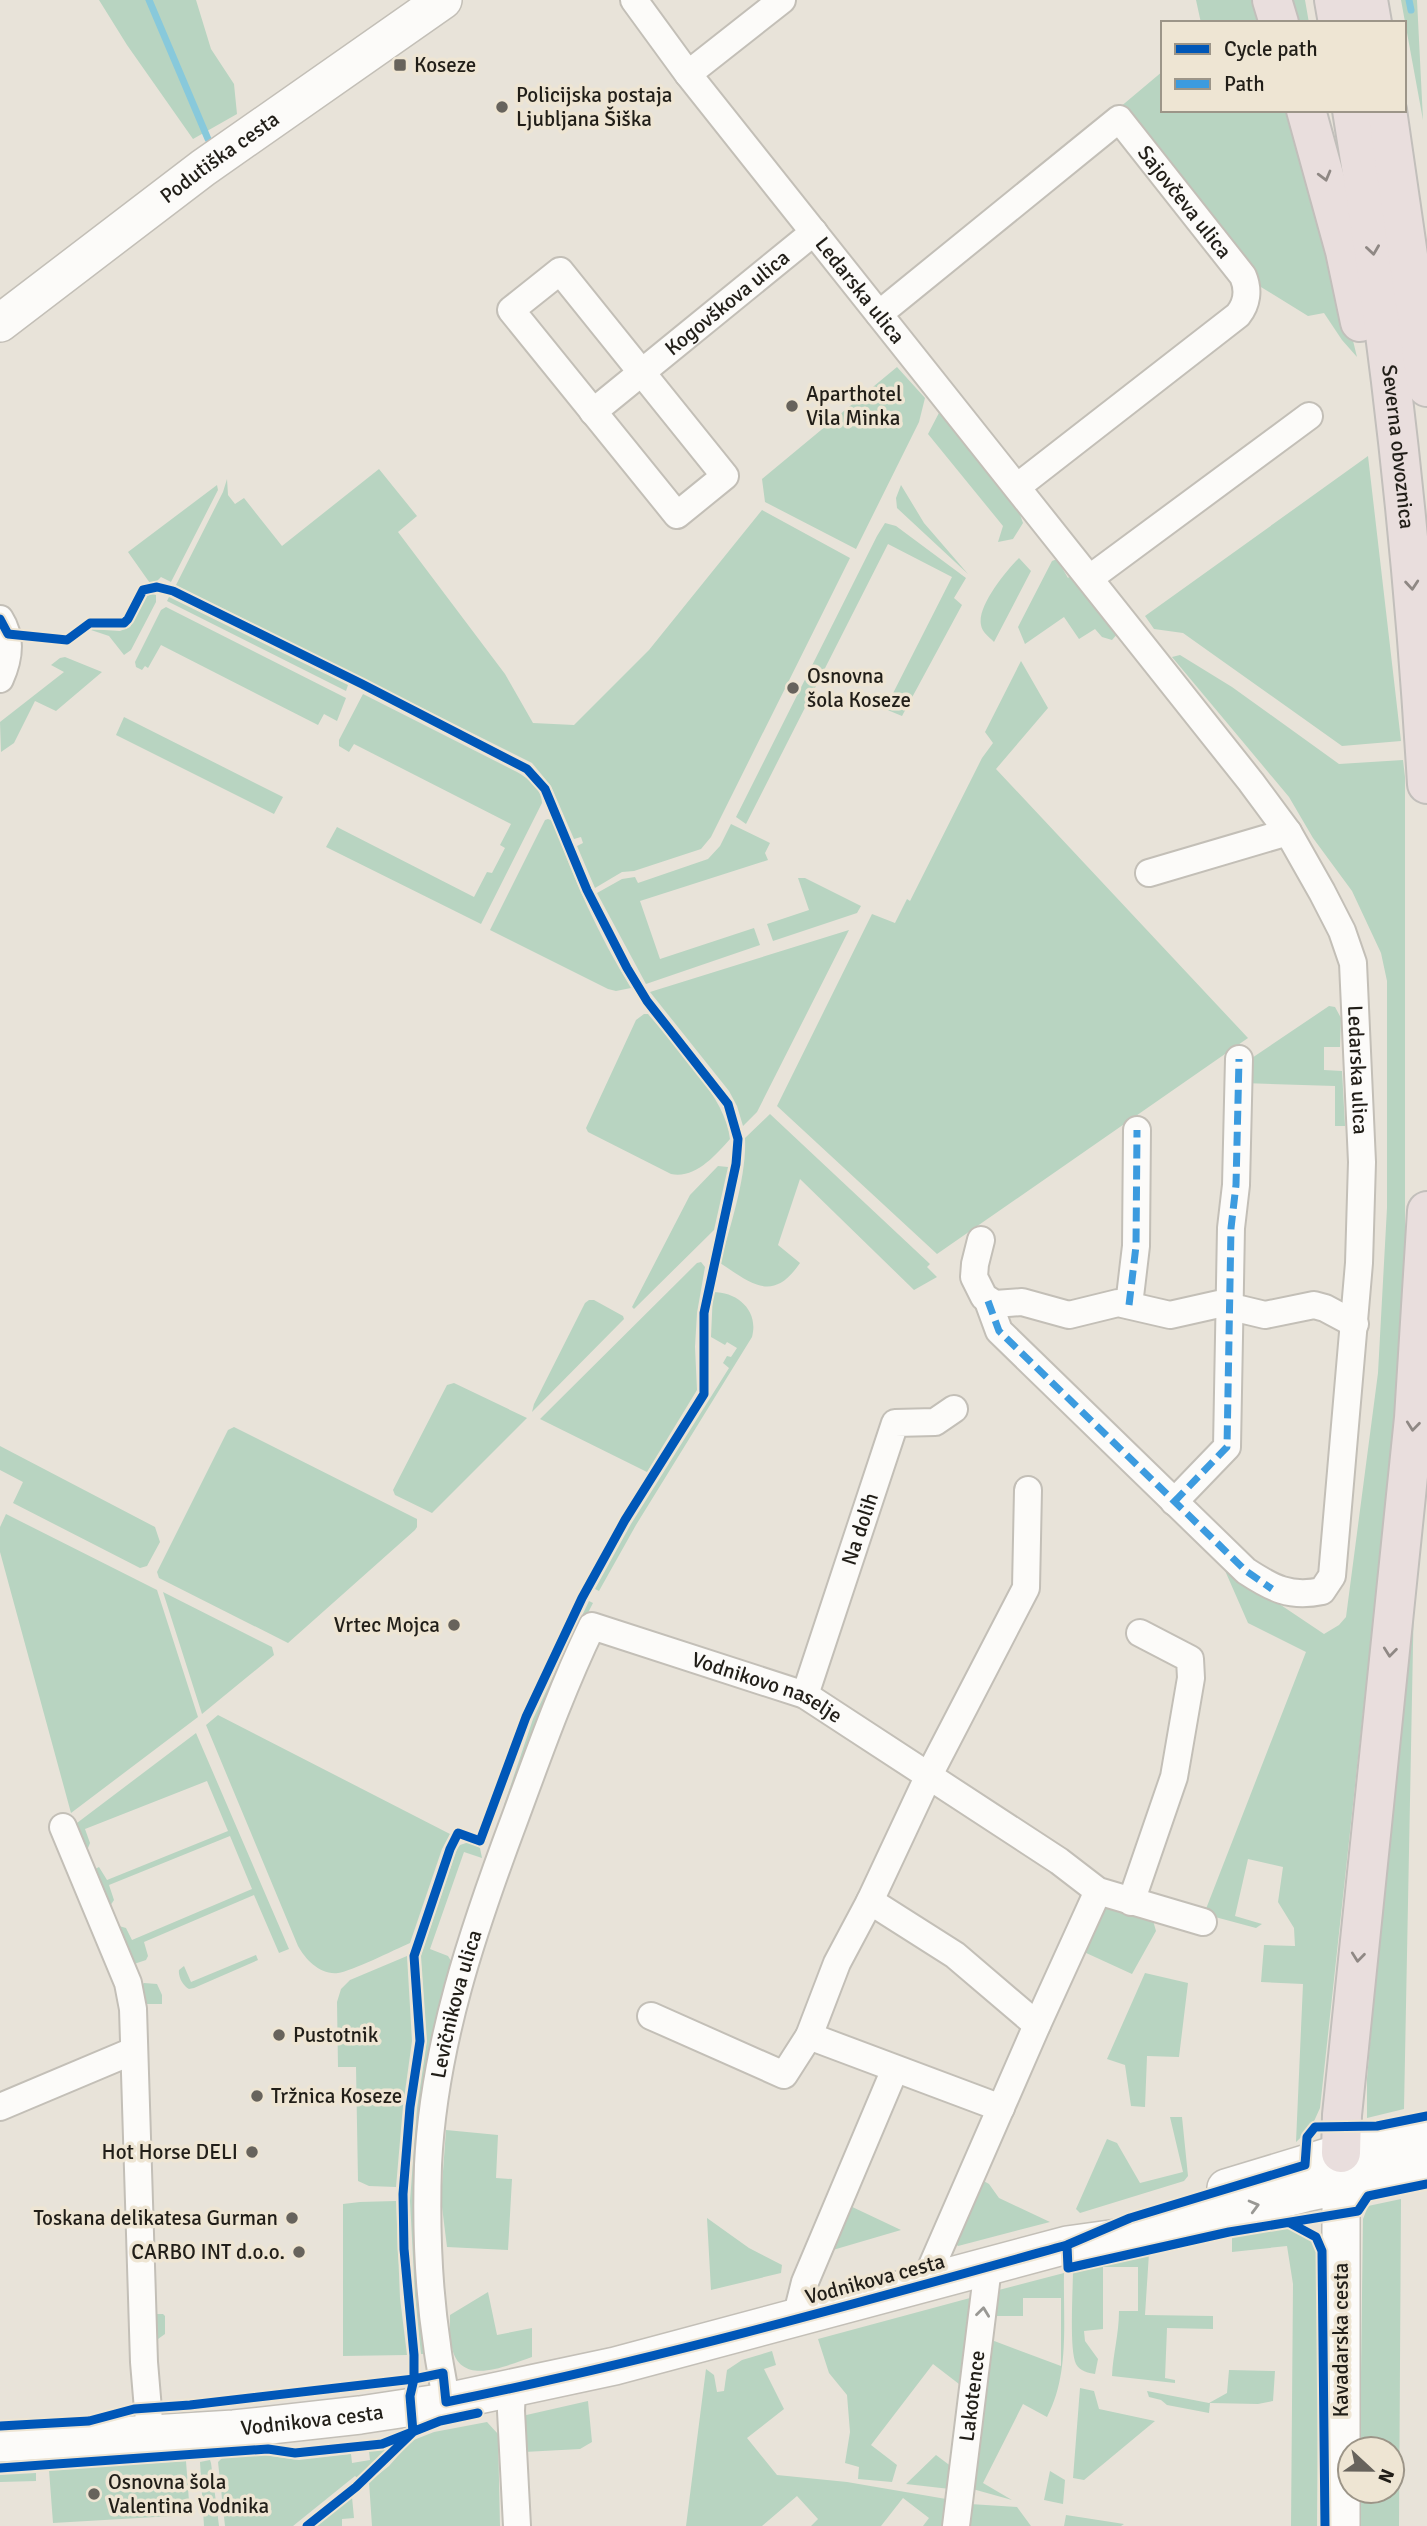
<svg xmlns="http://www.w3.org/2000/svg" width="1427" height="2526" viewBox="0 0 1427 2526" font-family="Signika,sans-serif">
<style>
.green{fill:#b8d4c1}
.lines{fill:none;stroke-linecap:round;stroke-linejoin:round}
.stream{stroke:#88c9db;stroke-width:7}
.street-casing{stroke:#c3bfb7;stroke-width:30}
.secondary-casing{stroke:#c3bfb7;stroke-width:40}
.highway-casing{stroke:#c2bfbb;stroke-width:42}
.street{stroke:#fcfbf9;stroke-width:26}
.secondary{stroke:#fcfbf9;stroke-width:37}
.highway{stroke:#e9dedd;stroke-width:38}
.quiet{stroke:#3c9bdf;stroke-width:7;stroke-dasharray:14 7;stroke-linecap:butt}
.cycleway-casing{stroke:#eee5d3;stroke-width:13}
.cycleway{stroke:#0057b8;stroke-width:9}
.oneway{stroke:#8f8884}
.oneway2{stroke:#999894}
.poi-dot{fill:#67635c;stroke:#eee5d3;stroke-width:2.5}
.labels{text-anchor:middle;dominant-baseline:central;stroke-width:7;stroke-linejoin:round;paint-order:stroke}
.poi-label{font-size:21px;fill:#211e18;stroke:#eee5d3;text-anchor:start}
.street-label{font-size:21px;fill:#211e18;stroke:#eee5d3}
</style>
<rect width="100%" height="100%" fill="#e8e3d9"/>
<path class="green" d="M99,0H196L211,49L234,84L237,114L193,139L127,45Z
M1196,0H1256L1263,23H1201Z
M1287,0H1305L1309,23H1295Z
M1401,0H1417L1423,120Z
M1163,71V110H1290L1319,201L1357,357L1342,340L1324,313L1308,316L1256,284L1119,108Z
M897,367L925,398L919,422L856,549L765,502L762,479Z
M941,409L1018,509L1023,523L1013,539L998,542L1003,526L928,434Z
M1368,456L1401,741L1342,746L1183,633L1154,629L1145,616Z
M379,469L417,516L398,532L505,674L533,723L574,725L649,650L762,510L850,558L711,837L701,849L634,871L622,872L595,888L577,846L583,843L581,837L574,839L551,786L532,763L176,585L223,492L227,479L228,495L235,504L244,498L282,546Z
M217,485L218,490L171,582L161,577L152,586L128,552Z
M901,485L924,523L968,574L897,508L896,498Z
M885,523L896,526L966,578L954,598L962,605L902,716L885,709L952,577L888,544L746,824L736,817L877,536Z
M1019,558L1031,571L994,642C989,637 982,632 981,625C977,606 1006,571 1019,558Z
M1057,559L1068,578L1072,574L1119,632L1112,640L1102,637L1095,629L1079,639L1064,617L1025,644L1018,627L1052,561Z
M152,594L156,595V602L131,650L124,655L109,636L88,629L120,631L130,627L147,596Z
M169,597L348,685L346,691L167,601Z
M166,607L346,698L337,721L324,714L318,725L161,645L148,668L145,666L142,670L136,667L135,662L161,610Z
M1180,655L1232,687L1339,764L1403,760L1405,777V1294L1390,1464L1320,2108L1311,2128L1296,2142L1303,1984L1261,1982L1264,1945L1295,1946L1294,1928L1278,1902L1283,1867L1248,1859L1235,1916L1262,1924L1256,1928L1204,1914L1306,1652L1248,1623L1223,1566L1324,1634L1339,1625L1346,1617L1378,1373L1387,1208V981L1381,953L1352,891L1313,838L1289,797L1172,657Z
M65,657L102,672L56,711L35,701L14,743L1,752L0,722L64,672L51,665L60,658Z
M1021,661L1048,708L996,769L1248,1038L937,1254L777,1106L872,914L895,923L907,899L910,901L982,758L993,743L985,732Z
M363,694L517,772C528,778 542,789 542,803L481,924L326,847L337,827L474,897L487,872L492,873L505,848L500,845L511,824L354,744L349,752L339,746V740Z
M124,717L283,797L274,814L116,735Z
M548,819L553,821C573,879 599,936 631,988L616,991L608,989L490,930L545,820Z
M731,824L770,843L765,853L768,860L640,901L660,959L754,928L760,945L646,984L597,893L622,879L635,877L638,883L708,859L720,846Z
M798,878H805L861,906L857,913L773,941L767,924L809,910Z
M849,930L757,1112L743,1126L737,1106L729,1091L650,992Z
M1329,1006L1335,1007L1341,1018L1340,1047H1324V1070L1342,1071L1345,1126H1335V1086L1243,1083V1064Z
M644,1014H648C675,1047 726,1097 730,1139C715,1156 695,1179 671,1174L588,1132L586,1128L636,1020Z
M770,1114L930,1264L927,1267L937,1277L914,1290L800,1179L778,1245L800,1263C773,1303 752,1284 720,1263C730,1227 747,1176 745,1138Z
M718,1166L728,1167L714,1230L634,1309L632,1307L690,1195Z
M701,1262L705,1267L697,1313L695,1347L697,1390L647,1472L540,1419L697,1263Z
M713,1292C738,1292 759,1311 752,1337L636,1525L599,1591L595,1589L631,1524L729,1368L723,1363L727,1356L731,1357L737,1348L727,1342L725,1345L711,1337Z
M589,1300H594L623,1316L624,1319L532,1412L534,1404L585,1303Z
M454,1383L527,1418L432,1513L395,1495L393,1490L447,1385Z
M234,1427L417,1519V1527L415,1530L288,1643L159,1578L157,1572L228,1430Z
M0,1446L155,1527L160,1542L147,1566L140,1568L13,1503L23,1482L0,1470Z
M6,1514L157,1590L198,1717L71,1813L0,1552V1527Z
M163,1592L272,1647L274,1655L202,1714Z
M1414,1594L1404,2109L1367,2118V2079L1408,1596Z
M589,1601L593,1603L570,1648L507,1806L504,1805L533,1719Z
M218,1715L450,1834L442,1849L410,1943C394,1950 352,1971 338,1973C320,1975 306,1960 298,1946L206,1725Z
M196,1733L289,1949L279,1953L254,1895L144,1942L148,1956L146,1960L134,1964L117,1928L119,1926L126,1928L132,1940L252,1889L230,1836L109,1885L114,1900L110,1906L93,1870L99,1867L107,1880L228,1831L207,1781L85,1829L90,1843L88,1848H84L73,1826Z
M469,1842L480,1848L482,1858L464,1852L430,1949L448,1956L453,1964L428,2354H421L415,2295L410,2201L417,2108L427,2041L421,1956L457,1849L460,1845Z
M1107,1901L1152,1917L1156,1931L1132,1974L1084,1952Z
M256,1955L258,1960L194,1988L189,1989C183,1986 178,1977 179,1970L184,1966L191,1982Z
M407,1956L412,2041L403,2106L396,2187L369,2186L358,2181L356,2067H338L337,2002L341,1989L350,1980Z
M1145,1973L1188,1983L1179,2057L1147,2056L1145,2107L1131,2106L1125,2065L1107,2059Z
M144,1983L157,1984L162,1995V2004H145L149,2314H163L165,2316V2334L158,2339L150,2334L148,2328L140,1986Z
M1170,2117H1182L1188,2176L1184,2181L1080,2213L1076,2209L1107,2139L1117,2143L1140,2183L1183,2172Z
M446,2130L498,2135L496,2178L512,2179L508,2250L447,2247L441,2199Z
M975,2176L989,2184L999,2198L1050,2222L958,2246L954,2242Z
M1401,2199L1399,2526H1359V2491H1392V2449H1360L1363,2219L1368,2206Z
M396,2201L400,2298L407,2355L343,2356V2204L360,2202Z
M846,2204L901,2230L826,2252Z
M707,2218L749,2248L782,2265L781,2273L711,2290Z
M1282,2226C1302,2227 1316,2235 1319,2257L1317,2526H1291L1293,2284L1287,2246L1232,2252V2234Z
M1149,2253L1145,2315L1213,2316V2329L1167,2328L1165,2378L1175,2380V2383L1112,2376C1113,2354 1119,2334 1119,2311H1138V2267H1103V2329L1084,2331L1085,2341L1098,2359L1095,2374C1088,2373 1080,2371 1076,2364C1069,2350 1073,2289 1073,2270Z
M1064,2273C1063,2320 1070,2374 1047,2417L1023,2404L983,2483L1012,2500L969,2488L989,2339L1061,2366V2298H1023V2316H992L995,2291Z
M488,2292L497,2335L532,2328V2357C505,2366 461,2387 452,2348C449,2338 450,2325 450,2315Z
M970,2298L959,2384L933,2364L871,2445L897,2465L892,2482L858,2479L859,2467L845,2463L850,2432L847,2395L829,2373L818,2339Z
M772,2351L776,2365L764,2369L784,2409L747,2438L777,2475L847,2482L952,2500L946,2526H923L929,2518L903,2498L881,2526H811L818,2519L797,2496L762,2526H686L706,2369L714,2375L717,2392L724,2391L727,2370L742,2360Z
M1229,2370L1275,2371L1273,2401L1258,2404L1210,2403L1209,2413L1167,2405L1161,2400L1149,2397L1147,2391L1209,2403L1227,2393Z
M1080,2388L1094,2391L1099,2409L1155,2421L1084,2480L1073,2478Z
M588,2401L592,2442L580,2449L524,2452L522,2416Z
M487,2422L498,2434L500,2526H372L369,2482L389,2466L411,2441L434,2432Z
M388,2448L359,2479L355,2476L293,2526H225L218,2462L225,2455L257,2454L299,2460L351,2454L352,2463L370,2460L369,2451Z
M936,2455L956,2470L950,2489L906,2484Z
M210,2460L211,2463L219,2526H204L200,2462Z
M186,2461L190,2515L53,2523L49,2470Z
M1050,2471L1065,2480L1063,2504L1044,2500Z
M36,2473V2481L0,2482V2475Z
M352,2497L354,2518L342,2519V2526H315Z
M970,2504L1017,2507L1031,2526H967Z
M1066,2515L1124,2524L1121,2526H1064Z"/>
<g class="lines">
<path class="stream" d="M149,0L208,139
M1409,0L1411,10"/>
<g class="street-casing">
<g id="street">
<path id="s1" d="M634,0L688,74L1251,782L1288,832L1322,892L1342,931L1353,963L1362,1162L1359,1263L1332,1576L1322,1591C1290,1598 1272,1588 1246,1571L999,1331L988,1301"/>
<path d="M688,74L782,0"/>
<path d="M560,271L725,476L677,515L511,310Z"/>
<path id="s2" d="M879,314L1119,119L1243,276C1249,290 1247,304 1238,315L1017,487"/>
<path id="s3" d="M593,412L814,232"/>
<path d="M1090,578L1309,416"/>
<path d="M0,619C12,638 9,659 0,679"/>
<path d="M1149,873L1288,832"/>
<path d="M981,1240L975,1264L974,1277L984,1297L995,1304L1022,1302L1069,1315L1118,1303L1170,1315L1219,1304L1265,1315L1314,1305L1325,1308L1355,1324"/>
<path d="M1129,1305L1136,1246L1137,1130"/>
<path d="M1174,1502L1227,1447L1231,1228L1236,1185L1239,1059"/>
<path id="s4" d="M805,1695L895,1423L935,1422L954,1409"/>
<path d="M63,1827L128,1983L133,2009L144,2362L150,2433"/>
<path d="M870,1901L955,1955L1037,2025"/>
<path d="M1131,1902L1174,1777L1191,1678L1190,1659L1140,1633"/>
<path d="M651,2016L784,2075L809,2036"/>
<path d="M0,2107L133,2051"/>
<path d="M1001,2108L809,2036L837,1963L870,1901L929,1775L1026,1588L1028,1490"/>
<path d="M924,2284L1037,2025L1098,1891"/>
<path d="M796,2318L805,2282L895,2069"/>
<path d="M512,2389L511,2411L517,2526"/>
<path id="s5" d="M446,2402C444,2383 439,2364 437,2345C428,2286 426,2225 428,2165C434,2044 473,1930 515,1818C539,1753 562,1688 592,1626L805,1695L1059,1861L1098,1891L1203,1922"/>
<path id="s6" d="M956,2526L988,2267"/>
</g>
</g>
<g class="secondary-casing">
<g id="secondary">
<path id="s7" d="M0,323L203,168L443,0"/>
<path d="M1226,2188L1341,2153L1427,2135"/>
<path id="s8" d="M0,2443L234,2429L360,2415L446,2402L615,2366L1067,2245L1139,2235L1305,2193L1427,2167"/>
<path d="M1341,2526V2160"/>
</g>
</g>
<g class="highway-casing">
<g id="highway">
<path d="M1272,0L1279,23"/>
<path d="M1334,0L1338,23"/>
<path d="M1368,0L1372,23"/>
<path d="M1306,110L1345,251L1360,322"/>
<path id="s9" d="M1352,110C1389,333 1414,559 1427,784"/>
<path d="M1387,110L1427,387"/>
<path d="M1341,2153L1342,2115L1414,1418L1427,1211"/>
</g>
</g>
<use href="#street" class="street"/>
<use href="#secondary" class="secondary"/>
<use href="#highway" class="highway"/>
<path class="quiet" d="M988,1301L999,1331L1246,1571L1272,1589
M1129,1305L1136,1246L1137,1130
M1174,1502L1227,1447L1231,1228L1236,1185L1239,1059"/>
<g class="cycleway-casing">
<path id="cycleway" d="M0,619L8,634L67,640L90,623H124L128,619L143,590L157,587L173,591L362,684L527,769L545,789L587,890L627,968L647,1001L728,1104L738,1139L736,1164L704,1313V1394L625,1520L582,1598L526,1717L480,1841L458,1833L450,1849L414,1956L420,2041L410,2107L403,2194L404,2249L414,2355V2379L410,2396L413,2432L356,2487L307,2526
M1290,2223L1316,2237L1322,2251L1325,2526
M1067,2245L1068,2268L1229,2232L1358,2211L1368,2196L1427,2184
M0,2426L89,2421L134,2409L190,2405L414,2379L443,2373L446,2402C656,2360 862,2302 1067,2245L1130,2218L1305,2165L1307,2137L1315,2127L1377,2126L1427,2116
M0,2468L268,2449L295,2453L382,2444L440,2421L478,2413"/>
</g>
<use href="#cycleway" class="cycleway"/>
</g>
<defs><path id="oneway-chevron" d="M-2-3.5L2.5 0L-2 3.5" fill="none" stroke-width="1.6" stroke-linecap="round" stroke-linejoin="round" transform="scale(1.75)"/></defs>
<g class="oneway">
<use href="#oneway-chevron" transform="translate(1325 176) rotate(75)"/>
<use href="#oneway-chevron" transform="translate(1373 250) rotate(82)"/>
<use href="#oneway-chevron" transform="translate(1412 585) rotate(85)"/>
<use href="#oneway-chevron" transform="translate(1413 1426) rotate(96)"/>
<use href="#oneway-chevron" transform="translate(1390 1652) rotate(96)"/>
<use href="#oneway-chevron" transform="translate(1358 1957) rotate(96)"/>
</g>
<g class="oneway2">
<use href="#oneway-chevron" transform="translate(1254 2206) rotate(-15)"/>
<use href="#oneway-chevron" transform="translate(983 2312) rotate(-83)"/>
</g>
<g class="poi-dot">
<rect x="393" y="58" width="14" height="14" rx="3.5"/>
<circle cx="502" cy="107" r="7"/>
<circle cx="792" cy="406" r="7"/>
<circle cx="793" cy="688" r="7"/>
<circle cx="454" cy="1625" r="7"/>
<circle cx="279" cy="2035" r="7"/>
<circle cx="257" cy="2096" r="7"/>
<circle cx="252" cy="2152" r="7"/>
<circle cx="292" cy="2218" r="7"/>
<circle cx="299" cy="2252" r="7"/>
<circle cx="94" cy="2494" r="7"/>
</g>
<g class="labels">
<g class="poi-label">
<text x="414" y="65">Koseze</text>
<text x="516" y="95">Policijska postaja<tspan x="516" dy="24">Ljubljana Šiška</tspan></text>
<text x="806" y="394">Aparthotel<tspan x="806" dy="24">Vila Minka</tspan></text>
<text x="807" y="676">Osnovna<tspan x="807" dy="24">šola Koseze</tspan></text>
<text x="440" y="1625" text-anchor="end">Vrtec Mojca</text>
<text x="293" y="2035">Pustotnik</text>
<text x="271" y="2096">Tržnica Koseze</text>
<text x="238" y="2152" text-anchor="end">Hot Horse DELI</text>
<text x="278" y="2218" text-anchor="end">Toskana delikatesa Gurman</text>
<text x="285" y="2252" text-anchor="end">CARBO INT d.o.o.</text>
<text x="108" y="2482">Osnovna šola<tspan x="108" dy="24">Valentina Vodnika</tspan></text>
</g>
<g class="street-label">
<text stroke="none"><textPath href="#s7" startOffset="275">Podutiška cesta</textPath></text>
<text stroke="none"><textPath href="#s2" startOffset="415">Sajovčeva ulica</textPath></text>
<text stroke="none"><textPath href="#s1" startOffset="368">Ledarska ulica</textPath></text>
<text stroke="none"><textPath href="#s3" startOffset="173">Kogovškova ulica</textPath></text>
<text stroke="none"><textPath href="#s9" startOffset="340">Severna obvoznica</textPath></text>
<text stroke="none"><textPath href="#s1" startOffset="1312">Ledarska ulica</textPath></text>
<text stroke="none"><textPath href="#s4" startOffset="175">Na dolih</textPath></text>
<text stroke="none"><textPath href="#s5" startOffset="990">Vodnikovo naselje</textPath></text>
<text stroke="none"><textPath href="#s5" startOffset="402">Levičnikova ulica</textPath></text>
<text transform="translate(875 2279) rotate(-15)">Vodnikova cesta</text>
<text transform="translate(1341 2340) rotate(-90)">Kavadarska cesta</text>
<text stroke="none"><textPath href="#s6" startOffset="131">Lakotence</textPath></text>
<text stroke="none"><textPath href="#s8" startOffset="313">Vodnikova cesta</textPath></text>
</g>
</g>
<rect x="1161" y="21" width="245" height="91" fill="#eee5d3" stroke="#9c9588" stroke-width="2"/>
<rect x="1175" y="44" width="35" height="10" fill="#0057b8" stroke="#9c9588" stroke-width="2"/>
<text x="1224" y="56" font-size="21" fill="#211e18">Cycle path</text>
<rect x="1175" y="79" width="35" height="10" fill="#3c9bdf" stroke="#9c9588" stroke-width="2"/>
<text x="1224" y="91" font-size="21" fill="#211e18">Path</text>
<g transform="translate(1371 2470) rotate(112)"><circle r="33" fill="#eee5d3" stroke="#9c9588" stroke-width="2"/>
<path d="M0-5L12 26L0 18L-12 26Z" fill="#67635c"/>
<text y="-10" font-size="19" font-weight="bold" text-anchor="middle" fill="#211e18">N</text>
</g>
</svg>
